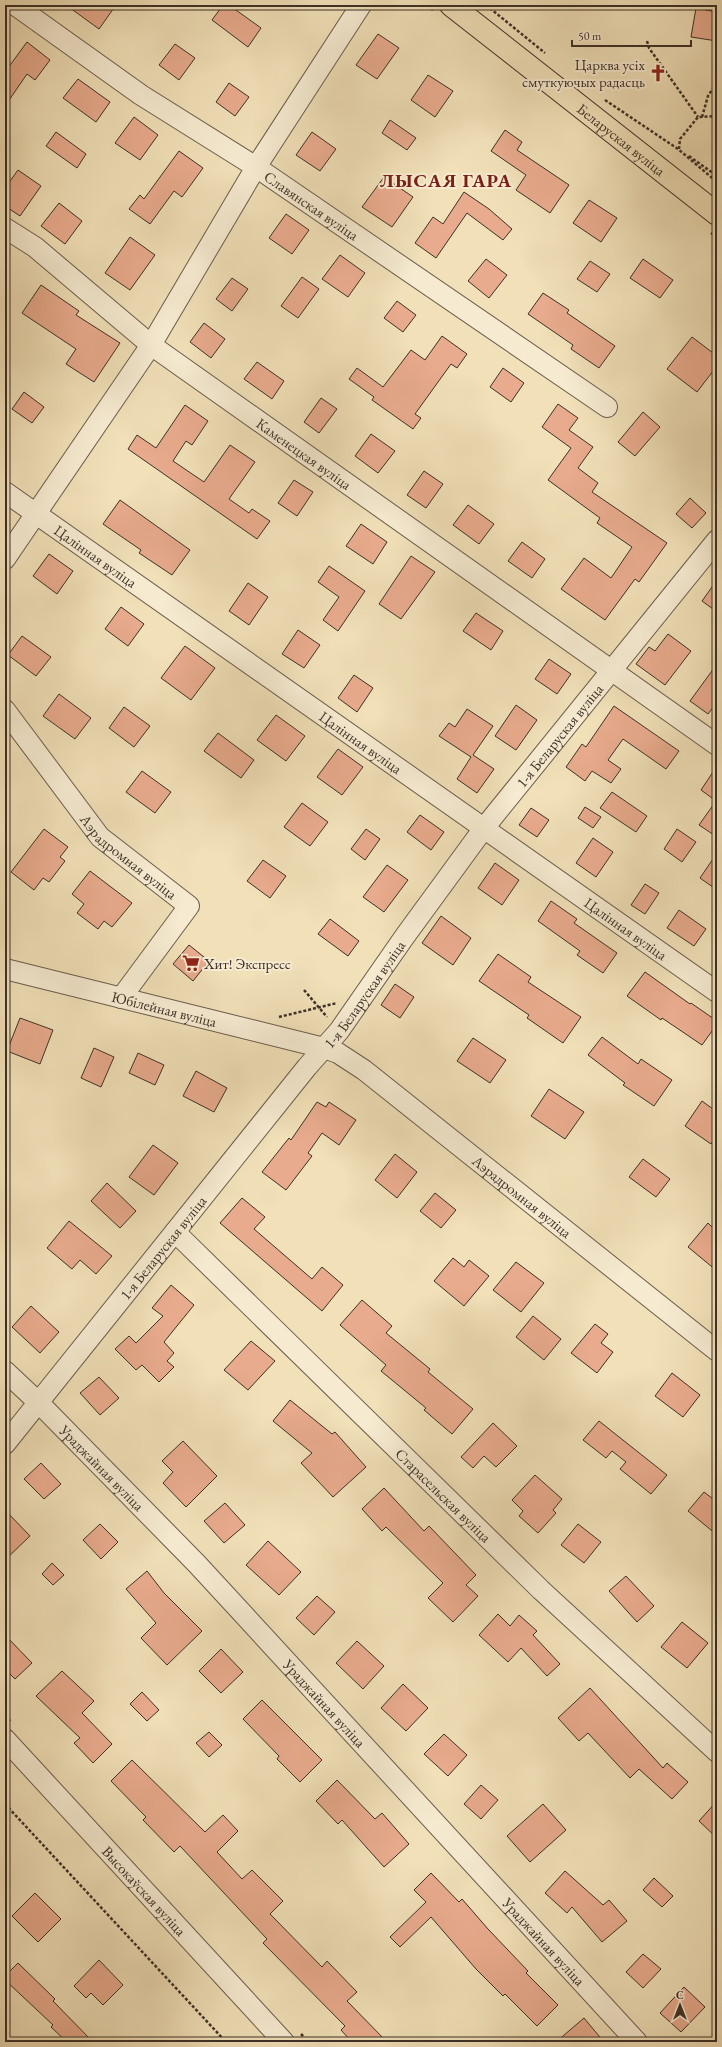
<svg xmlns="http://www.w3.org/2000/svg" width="722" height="2047" viewBox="0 0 722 2047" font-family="'EB Garamond',serif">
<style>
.building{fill:#e8ab8d;stroke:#3d3028}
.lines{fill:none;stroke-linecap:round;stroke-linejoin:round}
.minor-casing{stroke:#6a5c4c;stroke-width:22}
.major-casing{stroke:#3d3028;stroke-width:24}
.path{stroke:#3d3028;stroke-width:2.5;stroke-dasharray:3 2;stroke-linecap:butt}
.minor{stroke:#f6ebd1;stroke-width:20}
.major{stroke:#f1e0b8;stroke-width:22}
.labels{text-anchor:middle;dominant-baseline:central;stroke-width:4;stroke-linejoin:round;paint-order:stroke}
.poi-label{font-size:15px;fill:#3d3028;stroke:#f6ebd1;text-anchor:end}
.street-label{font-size:15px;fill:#3d3028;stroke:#f6ebd1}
.district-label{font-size:19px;font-weight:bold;letter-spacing:1px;fill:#7a1f14;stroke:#f6ebd1}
</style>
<rect width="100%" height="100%" fill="#f1e0b8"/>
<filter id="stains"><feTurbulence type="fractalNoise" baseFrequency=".005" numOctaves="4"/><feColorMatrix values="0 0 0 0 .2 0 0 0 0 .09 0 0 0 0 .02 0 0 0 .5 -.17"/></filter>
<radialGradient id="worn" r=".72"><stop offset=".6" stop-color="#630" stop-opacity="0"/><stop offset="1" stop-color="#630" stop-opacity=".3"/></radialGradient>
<path class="building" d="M66,5H116L99,29Z
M223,5H229L261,28L248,47L212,20Z
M696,8L717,12V41L691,37Z
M378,34L399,48L377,79L356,65Z
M27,42L50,60L35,80L27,74L5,106V72Z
M175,44L195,58L179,80L159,65Z
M428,75L453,91L435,117L411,100Z
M78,79L110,102L96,122L63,98Z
M229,83L249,97L235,116L216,102Z
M134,117L158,135L140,160L115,143Z
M390,120L416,138L407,150L382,133Z
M505,130L522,142L517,150L569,185L550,213L516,190L526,175L491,151Z
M56,132L86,154L77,168L46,146Z
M312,132L336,149L320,171L296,155Z
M179,151L203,168L182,197L174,191L150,224L129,209L140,195L144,199Z
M18,170L41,186L20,216L5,206V188Z
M384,177L413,197L392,227L362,207Z
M464,192L489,209L512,229L503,240L467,213L436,258L415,243L433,217L443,224Z
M589,200L617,218L601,242L573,223Z
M59,203L82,221L65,244L41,226Z
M286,214L309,230L292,254L269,238Z
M130,237L155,255L130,290L105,273Z
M340,255L365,273L348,297L322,279Z
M486,259L507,275L489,298L468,281Z
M643,259L673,280L660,298L630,278Z
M590,261L610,274L597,292L577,279Z
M302,277L319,289L298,318L281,306Z
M232,278L248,289L232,311L216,299Z
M41,285L79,311L76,315L120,343L94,382L66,364L76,349L22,313Z
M543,293L569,310L567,313L615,346L599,368L571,349L573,345L528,314Z
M397,301L416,315L403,332L384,318Z
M204,323L225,339L211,358L190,342Z
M442,336L467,354L457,368L451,364L415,414L421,418L413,429L372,400L374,397L349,379L357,368L383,387L411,350L425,360Z
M692,337L717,356V366L697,392L667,369Z
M257,362L284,381L272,399L244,379Z
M503,368L524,383L511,402L490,387Z
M24,392L44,407L32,423L12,409Z
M321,398L337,409L319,433L304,422Z
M558,404L578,418L569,430L593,447L578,468L598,483L592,492L667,543L639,582L635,579L605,620L561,589L584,558L611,578L632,547L597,523L600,518L548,480L571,448L542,427Z
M185,405L208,421L192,445L186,441L173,461L204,482L230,445L255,462L229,499L249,513L252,509L270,521L257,539L128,449L137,435L156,448Z
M643,412L660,427L635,456L618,442Z
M371,434L395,451L378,473L355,456Z
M424,471L443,484L426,508L407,495Z
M294,480L313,492L297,516L278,503Z
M690,498L706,513L692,528L676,514Z
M120,500L190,550L172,575L139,553L141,550L103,524Z
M468,505L494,524L479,544L453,525Z
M361,524L387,542L373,564L346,546Z
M522,542L545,559L532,578L508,561Z
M49,554L73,571L57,594L33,576Z
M411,556L435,572L401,619L379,604Z
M329,566L365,591L338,631L323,620L339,597L318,582Z
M717,580V612L702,601Z
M248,583L268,597L249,625L229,611Z
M121,607L144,624L128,646L105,629Z
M476,613L503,631L491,650L463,631Z
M298,630L320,645L304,668L282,654Z
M668,634L691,651L665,685L636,664L649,647L655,651Z
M22,636L51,657L36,676L8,655Z
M185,646L215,668L191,700L161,678Z
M549,659L571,674L557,694L535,679Z
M717,664V702L708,714L690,701Z
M354,675L373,688L357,712L338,698Z
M59,694L91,718L75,739L43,716Z
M516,705L537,720L516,750L495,736Z
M614,706L679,751L666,769L623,739L608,760L621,769L611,783L592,771L585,781L566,767L582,744L586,747Z
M124,707L150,726L134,747L109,728Z
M467,709L493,726L473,755L494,769L477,793L457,779L471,757L439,736L449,723L455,727Z
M276,715L305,736L286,761L257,740Z
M218,733L254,760L241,778L204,751Z
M338,749L363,767L342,795L317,777Z
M717,766V837L699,825L716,801L701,790Z
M142,771L171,792L155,813L126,792Z
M612,792L647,816L636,832L600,808Z
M302,803L328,822L310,846L284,827Z
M585,807L601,817L593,828L578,818Z
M531,808L549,820L537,837L519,825Z
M420,815L444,832L431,850L407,832Z
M44,829L68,847L60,857L65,861L49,882L43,878L34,890L11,872Z
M366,829L380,839L365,860L351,849Z
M677,829L696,842L682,862L664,849Z
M593,838L613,852L596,877L576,863Z
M717,853V890L700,878Z
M263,860L286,876L270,898L247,881Z
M495,863L519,880L502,905L478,888Z
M387,865L408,880L384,912L363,897Z
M90,871L132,903L112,927L104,921L98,929L77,913L84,904L72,894Z
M645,884L659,893L645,914L631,905Z
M551,901L577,919L574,923L617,953L603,973L577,955L580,951L538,921Z
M679,910L706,929L694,946L667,928Z
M441,916L471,938L453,965L422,943Z
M330,919L359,941L348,956L318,934Z
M189,945L209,961L193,981L173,964Z
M498,954L531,977L528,982L581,1017L563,1043L527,1018L529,1015L479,981Z
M645,972L690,1004L691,1003L717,1021V1024L702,1045L662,1018L661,1020L627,996Z
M395,984L414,997L400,1018L381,1005Z
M20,1018L53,1030L40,1064L7,1051Z
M602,1037L638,1064L641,1059L672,1080L654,1106L623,1085L625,1083L588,1055Z
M473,1038L506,1060L490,1083L457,1061Z
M94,1048L114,1057L101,1087L81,1078Z
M138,1053L164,1065L155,1085L129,1073Z
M196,1071L227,1088L214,1112L183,1096Z
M549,1089L584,1112L565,1139L531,1116Z
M702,1101L717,1112V1135L711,1144L685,1126Z
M317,1102L326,1107L329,1102L356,1120L339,1145L322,1133L308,1153L312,1156L286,1190L262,1172L289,1138L291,1140Z
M153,1145L178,1163L154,1195L129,1177Z
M395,1154L417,1172L397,1198L375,1180Z
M643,1159L670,1179L656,1197L629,1177Z
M107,1183L136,1211L120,1228L91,1201Z
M435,1193L456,1210L441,1228L420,1211Z
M242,1198L265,1217L254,1229L312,1279L322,1267L343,1285L322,1311L220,1223Z
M69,1221L112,1256L96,1274L80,1260L72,1269L47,1248Z
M708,1223L717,1232V1271L688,1247Z
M453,1258L464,1267L469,1260L489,1276L464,1306L434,1281Z
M516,1262L544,1283L521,1312L493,1290Z
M171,1285L194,1305L164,1342L174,1353L167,1361L174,1367L159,1382L142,1365L136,1370L115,1349L129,1336L136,1343L163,1316L152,1308Z
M362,1300L392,1326L386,1333L430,1369L428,1372L473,1409L452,1434L424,1410L426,1408L381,1371L386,1365L340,1325Z
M31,1306L59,1332L40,1353L12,1327Z
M533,1316L561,1339L544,1360L516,1337Z
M595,1324L608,1334L601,1343L613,1352L597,1373L571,1353Z
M251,1341L275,1361L248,1390L224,1370Z
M672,1373L700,1395L683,1417L655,1396Z
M99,1377L119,1398L100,1415L80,1393Z
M290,1400L332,1434L335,1432L366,1467L333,1497L301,1463L312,1453L273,1421Z
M599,1421L667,1475L651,1494L620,1469L626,1462L612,1451L606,1458L583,1440Z
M493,1423L517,1446L496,1467L484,1456L473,1468L461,1457Z
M183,1441L217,1476L186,1507L163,1483L173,1472L162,1461Z
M41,1463L61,1484L44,1499L24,1479Z
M535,1475L562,1499L553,1510L556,1513L538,1533L519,1516L523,1511L512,1500Z
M384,1488L424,1531L429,1526L476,1575L466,1585L478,1596L453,1622L428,1598L443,1583L386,1527L382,1531L362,1509Z
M704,1492L717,1502V1535L688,1511Z
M225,1503L245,1525L224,1543L204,1521Z
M5,1510L30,1536L5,1560Z
M100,1524L118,1542L101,1559L83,1540Z
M578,1524L601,1542L584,1563L561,1545Z
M268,1541L301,1572L279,1595L246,1565Z
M52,1563L64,1575L53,1585L42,1574Z
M147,1571L164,1593L202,1631L167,1665L141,1638L156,1623L126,1589Z
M626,1576L654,1606L637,1622L609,1591Z
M317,1596L335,1612L314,1635L296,1618Z
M498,1614L510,1626L519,1615L537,1631L533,1635L560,1664L547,1676L521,1648L508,1662L479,1635Z
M682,1622L708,1643L687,1668L661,1647Z
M5,1635L32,1663L15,1679L5,1669Z
M357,1641L384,1666L363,1689L336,1663Z
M221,1649L243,1672L221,1693L199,1671Z
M62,1671L94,1701L82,1713L112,1744L93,1763L74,1743L80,1738L36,1696Z
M403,1684L428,1708L406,1731L381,1708Z
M590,1688L663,1768L667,1763L688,1782L672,1799L639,1769L630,1778L588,1733L579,1741L558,1718Z
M142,1692L159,1710L147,1721L130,1704Z
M262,1700L322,1760L300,1782L277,1759L279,1756L243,1719Z
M209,1732L222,1745L209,1757L196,1743Z
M444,1734L467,1755L448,1776L424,1754Z
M132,1760L205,1832L223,1815L238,1831L217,1852L242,1879L252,1870L283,1901L270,1914L322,1967L327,1961L357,1992L347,2001L387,2042H352L341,2030L345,2026L263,1943L267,1939L180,1846L174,1852L143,1820L146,1817L111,1781Z
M337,1780L375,1819L382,1813L409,1844L384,1867L342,1820L338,1824L316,1801Z
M481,1785L498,1800L481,1819L464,1804Z
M717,1801V1838L699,1821Z
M543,1804L566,1830L530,1862L507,1836Z
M565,1871L603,1905L609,1900L627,1921L602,1942L572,1907L567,1913L545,1893Z
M431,1873L459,1902L462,1899L488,1929L528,1971L526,1973L558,2005L537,2026L505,1994L503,1996L476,1969L431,1917L400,1947L390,1937L426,1902L414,1890Z
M654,1878L673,1896L662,1907L643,1890Z
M35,1893L61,1919L38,1942L12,1916Z
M643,1954L661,1969L643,1988L626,1972Z
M99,1960L123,1985L103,2005L91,1993L86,1998L74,1986Z
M18,1963L55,1999L53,2001L93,2042H67L51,2027L53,2025L5,1980V1976Z
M684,1987L705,2007L681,2032L660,2013Z
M584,2018L604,2042H556Z"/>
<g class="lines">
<g class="minor-casing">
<g id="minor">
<path id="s1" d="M15,5L141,95L256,167L607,407"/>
<path id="s2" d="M5,228L35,247L151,345L717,745"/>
<path id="s3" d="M5,492L717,992"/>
<path d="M5,559L151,345L256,167L361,5"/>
<path id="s4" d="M5,710L100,837L189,906L121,998"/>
<path id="s5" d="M5,969L324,1048L338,1053L364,1070L717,1351"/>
<path id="s6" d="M175,1232L541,1590L717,1752"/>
<path id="s7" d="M5,1371L38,1402L197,1564L637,2042"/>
<path id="s8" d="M5,1444L307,1067L339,1031L405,936L484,828L717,540"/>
<path id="s9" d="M5,1739L284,2042"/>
</g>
</g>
<g class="major-casing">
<g id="major">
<path id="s10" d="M451,5L717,214"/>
</g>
</g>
<path class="path" d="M427,5L433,10
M486,5L545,53
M647,41L649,48L698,117
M605,100L678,149L717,182
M702,117L708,96L717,82
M679,149L680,139L698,117L717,116
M689,156L717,176
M711,233L717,237
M304,990L327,1017
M279,1017L337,1003
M5,1715L11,1722
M5,1804L226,2042
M301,2034L309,2042"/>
<use href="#minor" class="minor"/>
<use href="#major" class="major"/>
</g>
<defs>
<g id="church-bare" transform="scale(1.38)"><path d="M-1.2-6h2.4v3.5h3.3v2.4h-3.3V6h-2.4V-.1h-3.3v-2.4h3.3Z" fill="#8f2418" stroke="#f6ebd1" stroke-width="2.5" paint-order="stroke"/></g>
<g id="supermarket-bare" transform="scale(1.38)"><path d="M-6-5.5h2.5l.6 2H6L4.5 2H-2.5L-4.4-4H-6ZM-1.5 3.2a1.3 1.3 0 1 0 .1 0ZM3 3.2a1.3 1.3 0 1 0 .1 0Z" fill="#8f2418" stroke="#f6ebd1" stroke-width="2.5" paint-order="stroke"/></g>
</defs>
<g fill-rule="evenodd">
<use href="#church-bare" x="658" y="73"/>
<use href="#supermarket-bare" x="191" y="963"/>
</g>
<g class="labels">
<g class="poi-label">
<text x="645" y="64">Царква усіх<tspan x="645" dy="17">смуткуючых радасць</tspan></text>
<text x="204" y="963" text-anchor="start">Хит! Экспресс</text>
</g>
<g class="street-label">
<text stroke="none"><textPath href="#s10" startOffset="217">Беларуская вуліца</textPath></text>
<text stroke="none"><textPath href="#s1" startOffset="358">Славянская вуліца</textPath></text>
<text stroke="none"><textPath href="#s2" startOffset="375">Каменецкая вуліца</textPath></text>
<text stroke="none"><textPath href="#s3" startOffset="111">Цалінная вуліца</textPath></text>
<text stroke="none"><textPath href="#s8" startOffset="900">1-я Беларуская вуліца</textPath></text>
<text stroke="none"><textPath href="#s3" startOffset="435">Цалінная вуліца</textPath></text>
<text stroke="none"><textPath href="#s4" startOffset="193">Аэрадромная вуліца</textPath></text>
<text stroke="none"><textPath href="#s3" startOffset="759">Цалінная вуліца</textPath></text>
<text stroke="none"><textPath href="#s8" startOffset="576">1-я Беларуская вуліца</textPath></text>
<text stroke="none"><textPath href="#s5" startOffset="164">Юбілейная вуліца</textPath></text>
<text stroke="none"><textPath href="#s5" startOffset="577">Аэрадромная вуліца</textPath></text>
<text stroke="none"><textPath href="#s8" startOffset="252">1-я Беларуская вуліца</textPath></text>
<text stroke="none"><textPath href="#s7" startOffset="137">Ураджайная вуліца</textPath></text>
<text stroke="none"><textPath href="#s6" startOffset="376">Старасельская вуліца</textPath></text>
<text stroke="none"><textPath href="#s7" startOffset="461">Ураджайная вуліца</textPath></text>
<text stroke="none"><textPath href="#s9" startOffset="206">Высокаўская вуліца</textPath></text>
<text stroke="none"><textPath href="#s7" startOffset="785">Ураджайная вуліца</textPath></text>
</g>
<g class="district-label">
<text x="446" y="180">ЛЫСАЯ ГАРА</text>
</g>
</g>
<rect width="722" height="2047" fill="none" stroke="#f1e0b8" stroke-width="20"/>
<rect x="6" y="6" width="710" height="2035" fill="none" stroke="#3d3028" stroke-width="2"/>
<rect x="10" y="10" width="702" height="2027" fill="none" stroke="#3d3028"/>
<g transform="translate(680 2005)" stroke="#f6ebd1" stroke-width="3" paint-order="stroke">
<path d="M0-3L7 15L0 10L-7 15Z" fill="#3d3028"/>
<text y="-6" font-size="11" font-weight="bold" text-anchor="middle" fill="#3d3028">С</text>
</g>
<path d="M572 40v6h119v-6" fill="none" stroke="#3d3028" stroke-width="2"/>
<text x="578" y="40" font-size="12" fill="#3d3028" stroke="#f6ebd1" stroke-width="3" paint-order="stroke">50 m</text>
<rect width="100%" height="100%" filter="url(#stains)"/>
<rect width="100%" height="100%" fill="url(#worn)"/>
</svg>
